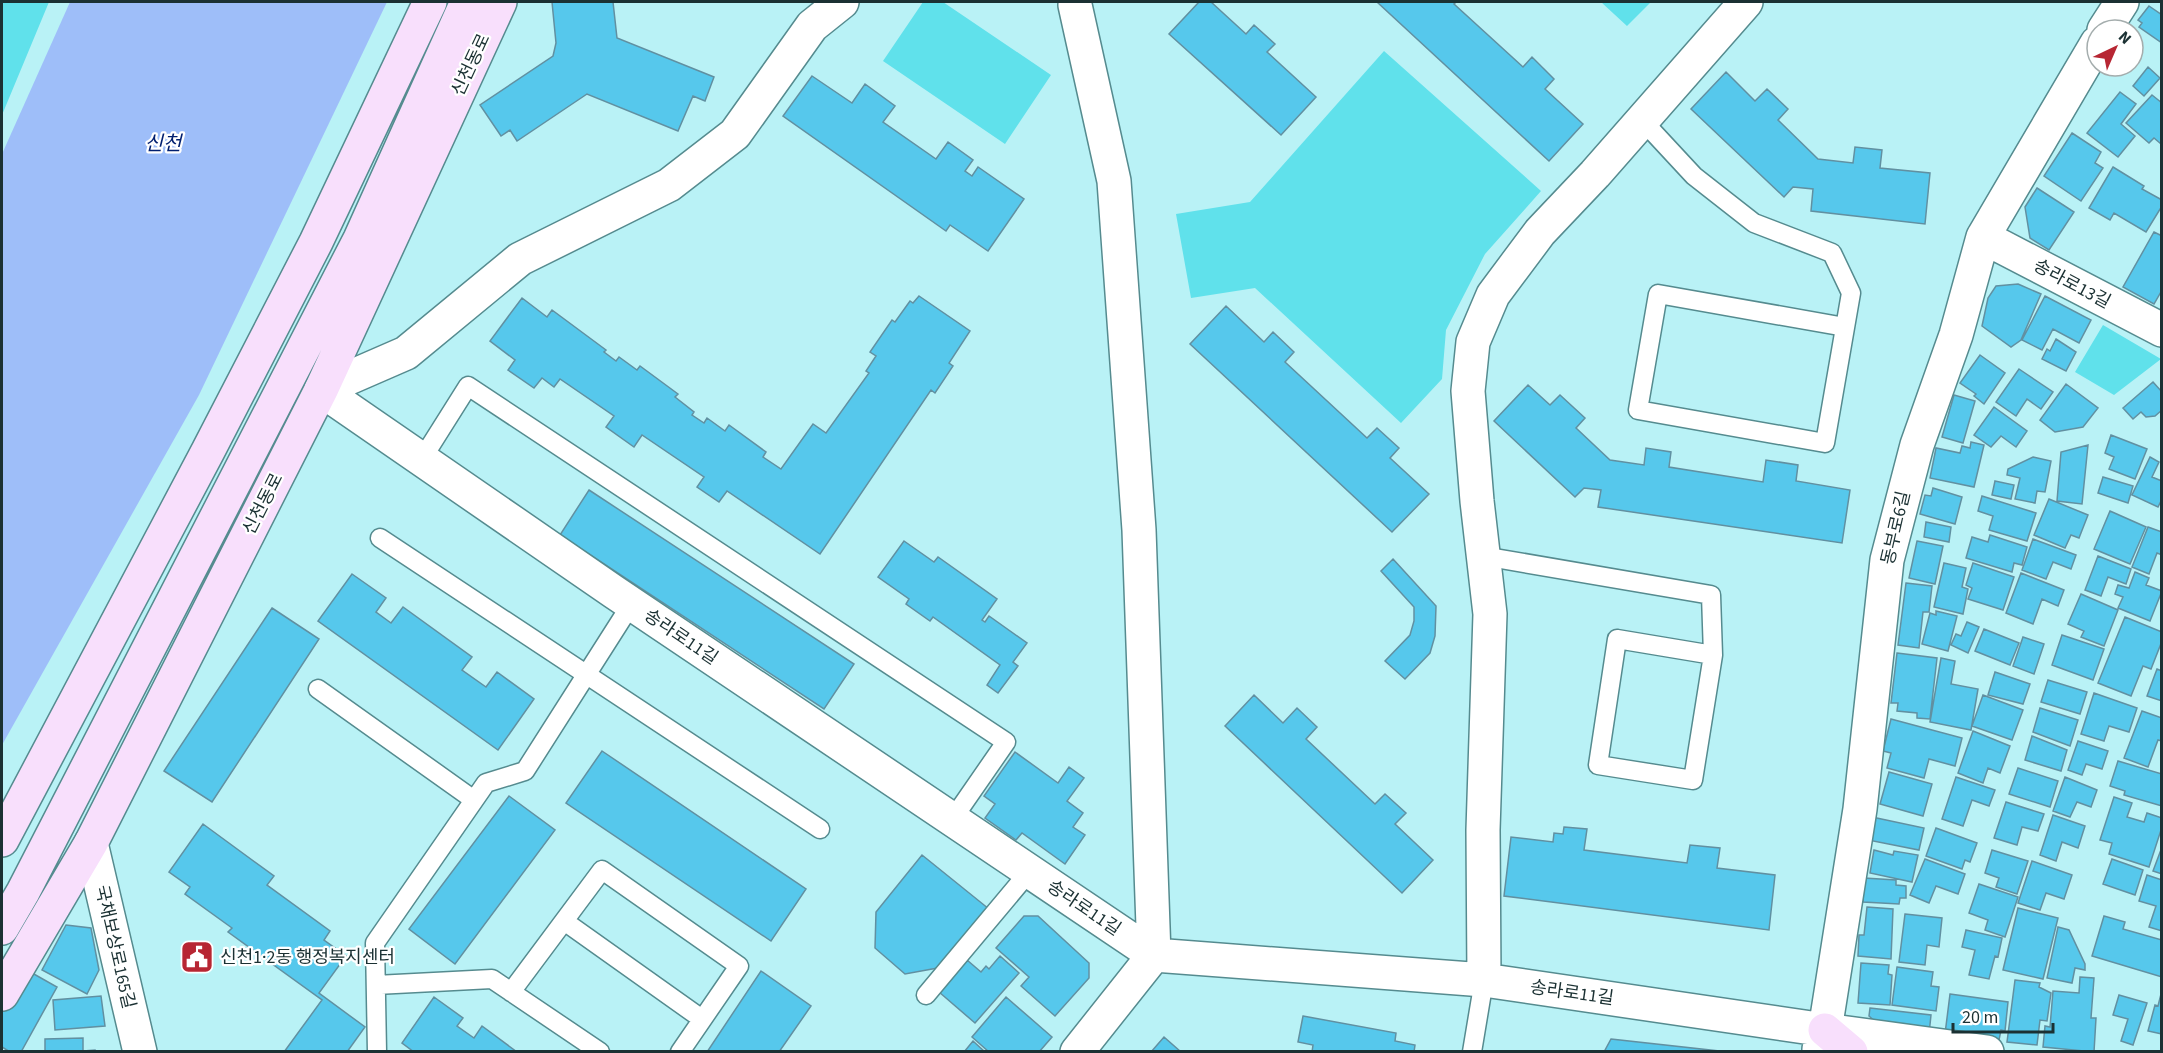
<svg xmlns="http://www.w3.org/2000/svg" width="2163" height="1053" viewBox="0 0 2163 1053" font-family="'Source Sans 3','Noto Sans KR',sans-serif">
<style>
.green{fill:#60e1eb}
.water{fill:#9ebef9}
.building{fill:#56c8ec;stroke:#6190a1;stroke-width:1.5}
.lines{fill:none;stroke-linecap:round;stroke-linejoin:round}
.lane-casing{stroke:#558b8f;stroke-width:21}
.street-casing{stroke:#558b8f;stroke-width:36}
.secondary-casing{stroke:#558b8f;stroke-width:36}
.lane{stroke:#fff;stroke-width:18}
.street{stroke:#fff;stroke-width:33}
.secondary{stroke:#f8dffc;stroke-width:33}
.labels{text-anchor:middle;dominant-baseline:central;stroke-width:4.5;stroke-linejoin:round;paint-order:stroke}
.street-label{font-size:18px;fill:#1b3133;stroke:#fff}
.poi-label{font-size:18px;fill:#1b3133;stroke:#fff;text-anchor:start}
.water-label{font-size:20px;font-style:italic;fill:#001e6f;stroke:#fff}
</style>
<rect width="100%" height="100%" fill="#b9f2f6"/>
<path class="green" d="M2,2H49L2,115Z
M923,2H943L1051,75L1005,144L883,61Z
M1601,2H1651L1627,26Z
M1384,51L1541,191L1485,254L1446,330L1442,379L1401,423L1255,288L1191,298L1176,214L1250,202Z
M2103,325L2161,359L2114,395L2075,372Z"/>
<path class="water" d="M70,2H387L199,395L2,745V154Z"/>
<path class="building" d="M552,2H613L617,38L714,77L705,101L693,96L678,131L587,94L517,141L510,130L501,136L480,105L553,56L556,43Z
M1199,2H1211L1246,34L1254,25L1275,44L1267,52L1316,97L1281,135L1169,34Z
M1377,2H1456L1454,4L1523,67L1532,57L1554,79L1545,89L1583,124L1549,161Z
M2149,6L2162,15V43L2139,27L2142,23L2138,20Z
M2148,67L2160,78L2144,96L2133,86Z
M1726,72L1755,101L1767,89L1788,109L1778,120L1818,159L1853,163L1855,147L1882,150L1880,168L1930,173L1925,224L1811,211L1813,189L1793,187L1784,197L1691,109Z
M812,76L852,103L865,84L895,106L883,122L936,159L948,142L973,160L965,171L972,176L978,167L1024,199L988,251L950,225L946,231L783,116Z
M2120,92L2136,104L2121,124L2135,136L2118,157L2087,133Z
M2152,95L2162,103L2161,144L2154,138L2149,143L2126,123Z
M2072,133L2101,152L2095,163L2103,168L2081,201L2044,176Z
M2113,167L2144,186L2142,189L2162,200V206L2146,232L2114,213L2110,220L2089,208Z
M2037,188L2074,212L2049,250L2030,238L2025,207Z
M2154,232L2160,235L2162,232V290L2154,304L2123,287Z
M2018,284L2041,294L2021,340L2011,347L1982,326L1988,298L1996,286Z
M919,296L970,331L949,363L953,366L935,393L931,390L820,554L727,491L719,502L697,487L704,477L642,435L634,447L606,427L614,416L560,379L554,387L542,378L534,388L508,370L515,360L490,341L522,298L547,317L552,310L606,350L604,352L616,361L619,357L637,370L640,366L678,394L675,397L694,412L692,415L704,423L707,418L725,431L729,425L766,452L763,457L781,469L813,424L826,433L869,373L866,371L876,356L870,352L892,320L895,322L910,301L913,303Z
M2045,296L2091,320L2079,343L2053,329L2042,350L2022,340Z
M1226,306L1264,342L1273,332L1294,352L1285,362L1367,438L1377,428L1399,448L1390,458L1429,494L1392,532L1190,344Z
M2056,339L2076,352L2066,371L2042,359L2047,349L2050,351Z
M1980,355L2005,373L1984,404L1974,396L1976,394L1960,383Z
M2019,369L2053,392L2041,409L2027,399L2016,416L1996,402Z
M2153,382L2162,392V410L2155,416L2146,417L2141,412L2133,419L2123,408Z
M2066,384L2098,408L2083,427L2055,432L2040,420Z
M1528,385L1550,405L1560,395L1585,418L1576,428L1610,460L1644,465L1646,448L1671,452L1669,467L1763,482L1766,460L1798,465L1796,481L1850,490L1842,543L1598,507L1601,490L1584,488L1575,497L1494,421Z
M1954,395L1975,401L1963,443L1942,437Z
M1994,407L2027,431L2016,447L2001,436L1991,447L1974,435Z
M2111,435L2147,449L2135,479L2109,469L2114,457L2105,453Z
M1971,442L1984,445L1974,487L1930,478L1936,448L1960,453L1962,446L1970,448Z
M2088,445L2082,504L2057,501L2061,452Z
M2033,457L2051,461L2045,492L2037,491L2035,503L2015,499L2020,478L2007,475L2008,469Z
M2150,457L2159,462L2152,477L2162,481V499L2158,507L2132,495Z
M2103,477L2133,486L2128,503L2098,493Z
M1995,481L2014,485L2011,499L1992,495Z
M1933,488L1962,497L1955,524L1920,514L1925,495L1931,496Z
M589,490L854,664L824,709L560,535Z
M1982,496L2036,513L2027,541L1989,530L1993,516L1978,511Z
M2049,499L2088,515L2079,538L2071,535L2065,548L2034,535Z
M2110,511L2146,527L2130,564L2094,549Z
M1926,522L1951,527L1949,542L1924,537Z
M2148,527L2162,532V555L2157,553L2149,574L2132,567Z
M1990,535L2027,547L2022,565L2014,563L2012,572L1966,558L1972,537L1988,542Z
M2033,539L2076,555L2071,569L2053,562L2046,579L2022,570Z
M904,541L934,562L938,557L997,599L982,620L985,622L989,616L1027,643L1013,662L1018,666L998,693L987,685L1000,665L933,617L930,621L906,604L909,599L878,577Z
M1917,541L1943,546L1935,584L1909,578Z
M2098,556L2131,569L2126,584L2108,577L2101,596L2085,590Z
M1393,559L1436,606L1435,636L1430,653L1405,679L1385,661L1410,635L1414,621V607L1381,571Z
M1944,563L1966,568L1962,587L1968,589L1963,614L1934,607Z
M1973,563L2014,577L2003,610L1968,599L1972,588L1966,585Z
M2135,572L2149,578L2146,585L2162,591L2150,621L2118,608L2123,597L2115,594L2118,585L2129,588Z
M2021,573L2064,590L2058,606L2042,599L2033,624L2006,613Z
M352,574L386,598L376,612L391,623L403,607L472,657L462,670L486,687L497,672L534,699L498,750L318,621Z
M1906,583L1932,586L1929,612H1923L1919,648L1898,645Z
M2081,594L2118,610L2104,646L2081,637L2084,631L2068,624Z
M272,608L319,639L212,802L164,771Z
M1936,611L1957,616L1948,651L1922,644L1930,613L1936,615Z
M2125,617L2162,632V641L2151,669L2143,666L2131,696L2098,683Z
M1967,622L1979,627L1968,653L1951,645L1956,634L1961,636Z
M1984,629L2019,643L2010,665L1975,651Z
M2062,635L2104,649L2093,680L2052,665Z
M2023,637L2044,644L2034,674L2013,666Z
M1897,653L1937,658L1930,719L1917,718V713L1897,711L1898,703H1891Z
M1941,658L1955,661L1951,684L1978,689L1971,730L1930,722Z
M2157,669L2162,671V701L2147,696Z
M1995,672L2030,684L2023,704L1988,695Z
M2048,680L2087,692L2080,714L2041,702Z
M2094,693L2137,708L2129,732L2109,726L2104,741L2081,734Z
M1254,695L1283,723L1297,708L1317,727L1306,739L1375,804L1385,794L1406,813L1395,824L1433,860L1402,893L1225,726Z
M1983,695L2023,710L2012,740L1972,726Z
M2040,708L2078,720L2070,746L2033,732Z
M2142,711L2162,718V741L2158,740L2148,767L2124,758Z
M1891,719L1962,738L1955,766L1929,759L1924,778L1887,768L1891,753L1883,751Z
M1973,731L2010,746L2000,773L1988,768L1983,783L1958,773Z
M2032,736L2067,750L2061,771L2025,760Z
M2078,741L2108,751L2102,769L2086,764L2082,775L2068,770Z
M602,751L806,889L771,941L566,803Z
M1015,752L1058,783L1069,767L1084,778L1067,801L1083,813L1073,827L1085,835L1065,864L1022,833L1016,840L985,818L995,804L984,796Z
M2118,761L2162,774V806L2124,795L2125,791L2110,786Z
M2018,768L2058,781L2050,807L2009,794Z
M1889,772L1932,784L1923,816L1880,804Z
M1956,777L1995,790L1989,806L1972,800L1963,826L1942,819Z
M2065,777L2097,790L2091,807L2077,802L2070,817L2053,811Z
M509,796L555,830L455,964L409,929Z
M2114,797L2132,803L2127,817L2144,822L2147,813L2162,818V827L2149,867L2109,854L2112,843L2100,840Z
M2006,802L2044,814L2038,831L2022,827L2017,845L1994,838Z
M2053,815L2085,826L2078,848L2062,842L2056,861L2040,855Z
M1872,817L1924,828L1919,850L1868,840Z
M203,824L274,876L267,885L330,931L324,940L346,956L319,993L365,1027L347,1052H284L322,1000L228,932L232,928L185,894L190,887L169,872Z
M1564,827L1587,829L1584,850L1687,863L1690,845L1720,848L1717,868L1775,875L1769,930L1504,896L1511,837L1553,842L1554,833L1563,834Z
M1936,828L1977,843L1970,862L1965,860L1962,869L1926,856Z
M2162,847V874L2153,871Z
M1874,850L1893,855L1894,851L1918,855L1912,882L1870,873Z
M1992,850L2028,861L2017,894L1996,887L1999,878L1985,873Z
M922,855L989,909L943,967L905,974L875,948L876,912Z
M1925,859L1965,874L1958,894L1936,886L1929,903L1910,895Z
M2112,859L2143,870L2135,895L2103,884Z
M2032,861L2072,875L2064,899L2046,893L2040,910L2018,903Z
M2147,875L2162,880V931L2149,927L2156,906L2139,901Z
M1864,878L1896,880V885L1906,886V898H1900L1899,904L1863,902Z
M1979,884L2018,897L2005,937L1985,930L1988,920L1969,913Z
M1867,907L1893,909L1891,959L1858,956L1859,935H1864Z
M2018,908L2058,918L2043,979L2003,970Z
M1905,914L1942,918L1939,947L1927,945L1925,965L1899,962Z
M1024,916H1038L1089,963V978L1055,1016L1021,986L1029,977L996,948Z
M2104,916L2125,922L2123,929L2162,940V977L2092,956Z
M66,925L91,928L99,970L87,994L42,970Z
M2058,927L2069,930L2085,964V970L2075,968L2072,983L2047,978Z
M1966,930L2002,938L1998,957L1995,956L1989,979L1969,975L1975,950L1962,947Z
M1000,956L1019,973L975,1023L939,992L967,960L981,972L986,966L989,969Z
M1861,963L1889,965L1888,974L1892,975L1890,1005L1858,1003Z
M1897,967L1933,972L1931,986L1939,987L1936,1011L1892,1005Z
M25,969L57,987L21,1052H10L2,1047V1011Z
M761,971L811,1006L779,1052H707Z
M2080,977L2094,978L2091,1018H2096L2094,1052L2043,1047L2045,1026L2050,1027L2053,991L2079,993Z
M2015,980L2040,983L2039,987L2051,993L2047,1021L2040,1020L2037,1045L2007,1042Z
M1950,994L2008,1002L2005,1031L2001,1030L1998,1045L1945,1034Z
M2161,994H2162V1034L2148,1031L2155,1005L2158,1006Z
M2119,995L2147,1003L2133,1045L2121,1041L2128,1019L2113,1015Z
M101,996L105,1026L55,1030L53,1000Z
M434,997L463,1018L457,1026L474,1038L482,1026L517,1052H414L402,1043Z
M1006,997L1052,1037L1039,1052H989L972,1037Z
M1870,1008L1931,1015L1929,1034L1883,1029L1869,1016Z
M1303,1016L1396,1033L1395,1041L1415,1045L1414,1052H1312L1313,1045L1298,1042Z
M1164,1037L1181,1052H1151Z
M83,1038V1051L95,1050V1052H45V1039Z
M1611,1039L1719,1051V1052H1604Z
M973,1041L985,1052H964Z"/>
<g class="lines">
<g class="lane-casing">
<path id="lane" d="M1642,120L1694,176L1754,223L1832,253L1851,293L1825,443L1638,410L1658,294L1845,327
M422,459L468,386L1006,742L952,820
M380,538L820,829
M1483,556L1711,595L1713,655L1693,780L1598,765L1617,639L1713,655
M318,689L474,800
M564,921L702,1019
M376,985L492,979L600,1052
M511,992L602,870L739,966L680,1052
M926,995L1029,872
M377,1052L375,943L486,783L525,771L632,603
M1472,1052L1484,980"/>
</g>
<g class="street-casing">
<path id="street" d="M1075,5L1114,181L1139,530L1154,955
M2104,30L2122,2
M1983,237L2162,330
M321,390L614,592L1154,955L1484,980L1825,1030L1987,1052
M321,390L406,353L520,259L669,185L735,134L812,26L842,2
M91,843L140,1052
M1484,980L1483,830L1490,614L1477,501L1468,391L1473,342L1493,295L1540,232L1595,174L1746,2
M1819,1049L1825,1030L1860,809L1887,560L1917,445L1956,335L1983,237L2097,43
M1077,1052L1154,955"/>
</g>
<g class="secondary-casing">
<path id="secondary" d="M2,840L208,451L316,242L430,2
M2,928L23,892L360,239L467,2
M2,994L91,843L321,390L500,2
M1825,1030L1851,1052"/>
</g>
<use href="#lane" class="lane"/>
<use href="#street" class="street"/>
<use href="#secondary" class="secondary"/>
</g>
<defs>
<g id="civic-square" transform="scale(1.725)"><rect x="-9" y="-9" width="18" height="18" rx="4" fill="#b72633" stroke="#fff"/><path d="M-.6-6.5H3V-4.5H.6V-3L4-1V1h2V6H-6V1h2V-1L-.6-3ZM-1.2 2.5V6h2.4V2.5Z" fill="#fff"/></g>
</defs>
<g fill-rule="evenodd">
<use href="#civic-square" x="197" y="957"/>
</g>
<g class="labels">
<g class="street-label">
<text transform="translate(471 65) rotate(-65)">신천동로</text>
<text transform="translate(2072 284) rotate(28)">송라로13길</text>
<text transform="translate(263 504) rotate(-63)">신천동로</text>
<text transform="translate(1896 528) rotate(-77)">동부로6길</text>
<text transform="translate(681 637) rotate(34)">송라로11길</text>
<text transform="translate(1084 908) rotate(34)">송라로11길</text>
<text transform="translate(115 947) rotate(77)">국채보상로165길</text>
<text transform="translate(1572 993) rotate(8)">송라로11길</text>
</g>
<g class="poi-label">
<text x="220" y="957">신천1·2동 행정복지센터</text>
</g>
<g class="water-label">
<text x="163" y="144">신천</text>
</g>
</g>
<rect width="2163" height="1053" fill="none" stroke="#1b3133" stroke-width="6"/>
<g transform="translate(2115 48) rotate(44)"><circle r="28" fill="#ffffff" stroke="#a4adad" stroke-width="1.5"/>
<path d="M0-4.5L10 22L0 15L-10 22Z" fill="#b72633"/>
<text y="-9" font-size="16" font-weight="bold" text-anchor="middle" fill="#1b3133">N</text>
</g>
<path d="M1953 1023v9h100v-9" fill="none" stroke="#1b3133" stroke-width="3"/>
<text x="1962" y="1023" font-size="18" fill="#1b3133" stroke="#ffffff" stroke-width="4.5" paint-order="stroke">20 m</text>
</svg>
